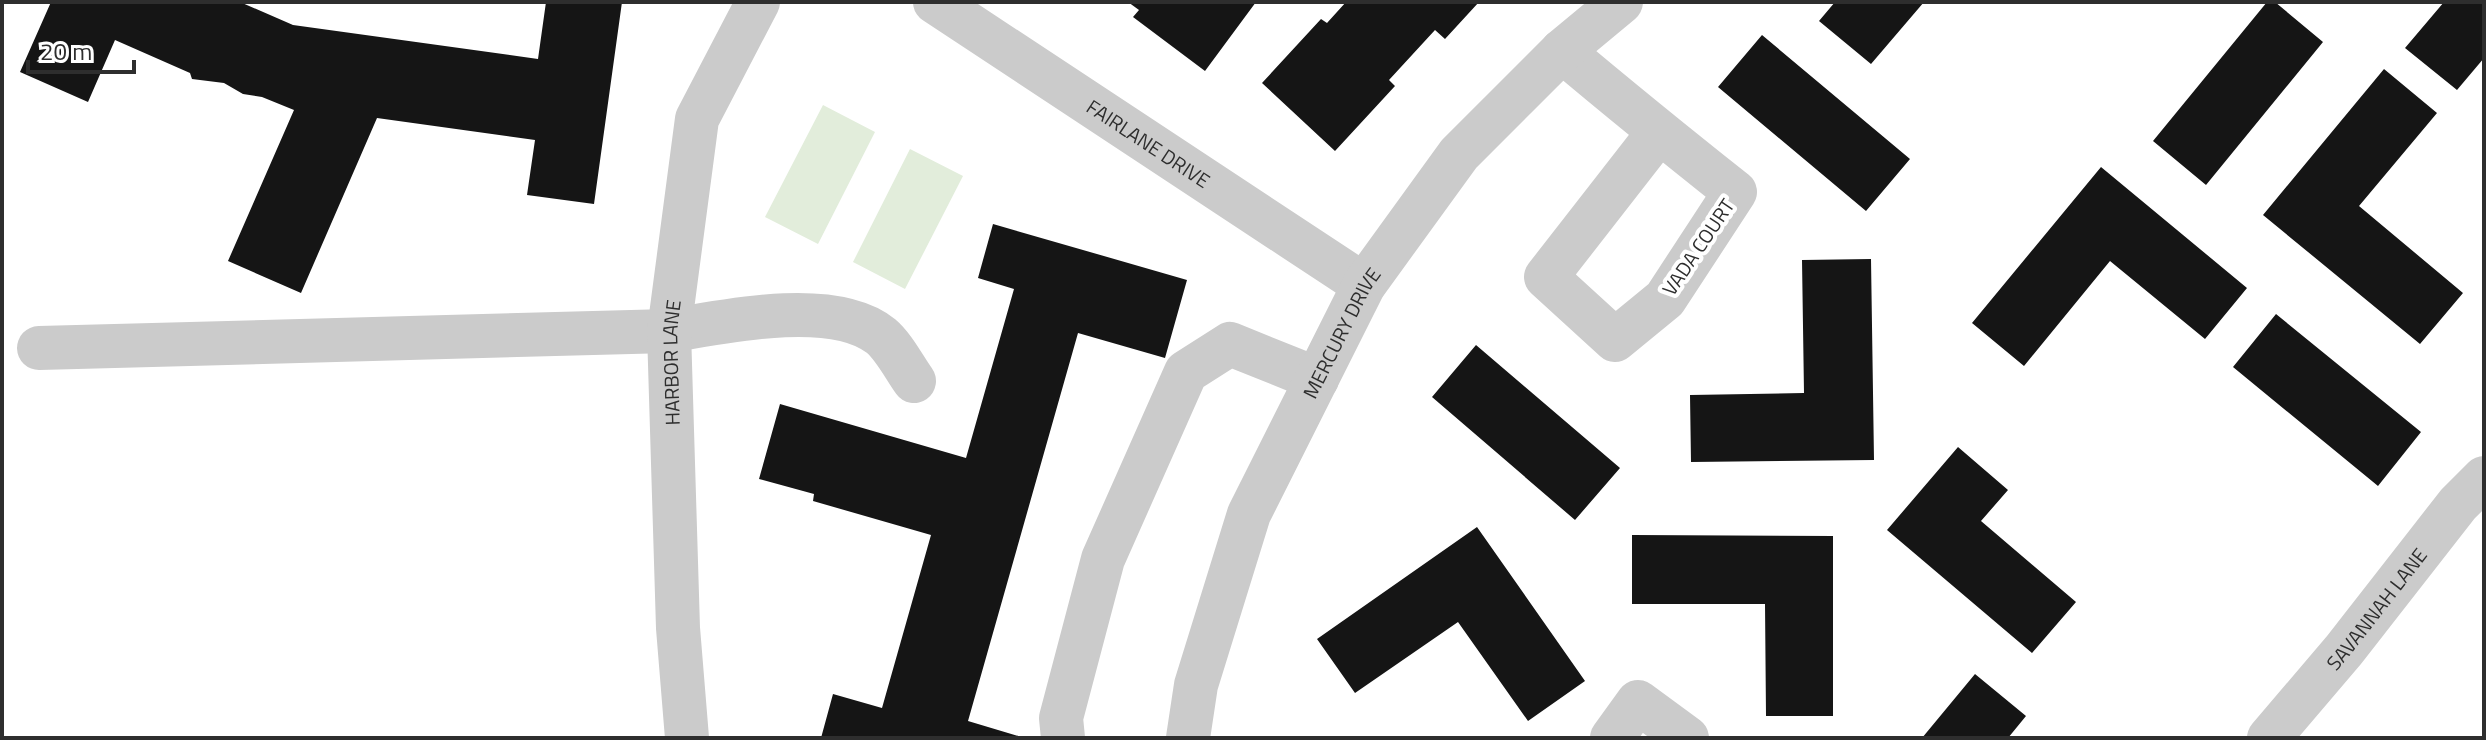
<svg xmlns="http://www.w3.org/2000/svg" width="2486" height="740" viewBox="0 0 2486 740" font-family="'Titillium Web',sans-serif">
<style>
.green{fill:#e2eddb}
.building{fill:#151515}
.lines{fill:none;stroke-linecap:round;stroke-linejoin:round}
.minor{stroke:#cbcbcb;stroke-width:44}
.labels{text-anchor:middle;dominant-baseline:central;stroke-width:8;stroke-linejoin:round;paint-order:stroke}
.street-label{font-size:20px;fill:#2e2e2e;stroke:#fff}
</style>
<rect width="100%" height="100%" fill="#fff"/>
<path class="green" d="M823,105L875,132L818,244L765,217Z
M910,149L963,176L905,289L853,262Z"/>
<path class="building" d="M51,2H240L293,25L538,59L546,2H622L594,204L527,195L535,140L377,118L301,293L228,261L294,110L262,97L243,94L224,83L192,79L190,73L115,40L88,102L20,72Z
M1128,2H1256L1205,71L1133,17L1139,10Z
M1346,2H1479L1445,39L1435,30L1389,80L1395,86L1335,151L1262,83L1321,19L1327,23Z
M1835,2H1924L1871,64L1819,21Z
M2267,2H2275L2323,42L2206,185L2153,141Z
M2444,2H2484V58L2457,90L2405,48Z
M1762,35L1910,159L1866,211L1718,87Z
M2384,69L2437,113L2359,206L2463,293L2420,344L2263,215Z
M2101,167L2247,288L2205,339L2110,261L2024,366L1972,323Z
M993,224L1187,280L1165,358L1078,333L968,721L1025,738H821L833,694L882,708L931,535L813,501L814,494L759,479L780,404L966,458L1014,289L978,278Z
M1871,259L1874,460L1691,462L1690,395L1804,393L1802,260Z
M2276,314L2421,432L2378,486L2233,367Z
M1476,345L1620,468L1575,520L1432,397Z
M1958,447L2008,490L1981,521L2076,602L2032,653L1887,530Z
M1477,527L1585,681L1528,721L1458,622L1355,693L1317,639Z
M1632,535L1833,536V716H1766L1765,604H1632Z
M1975,674L2026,716L2008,738H1922Z"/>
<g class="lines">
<g class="minor">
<path id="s1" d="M935,2L1364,285"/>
<path d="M1562,51C1619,99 1677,146 1735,192L1665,299L1615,340L1546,277L1659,132"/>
<path d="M39,348L669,331C724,321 834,298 881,336C894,347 904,367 914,381"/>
<path id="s2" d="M687,738L678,628L669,331L697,119L758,2"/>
<path d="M1063,738L1061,718L1103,559L1186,372L1230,344L1317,379"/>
<path id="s3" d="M1188,738L1196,685L1249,514L1364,285L1459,154L1562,51L1621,2"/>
<path d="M1612,738L1638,702L1687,738"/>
<path id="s4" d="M2269,738L2344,650L2458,504L2484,478"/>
</g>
</g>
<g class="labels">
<g class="street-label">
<text stroke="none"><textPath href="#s1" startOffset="256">FAIRLANE DRIVE</textPath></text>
<text transform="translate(1698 247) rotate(-56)">VADA COURT</text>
<text stroke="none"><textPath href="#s3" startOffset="436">MERCURY DRIVE</textPath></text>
<text stroke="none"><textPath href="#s2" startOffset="376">HARBOR LANE</textPath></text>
<text stroke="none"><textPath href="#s4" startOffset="168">SAVANNAH LANE</textPath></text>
</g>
</g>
<rect width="2486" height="740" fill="none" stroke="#2e2e2e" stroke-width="8"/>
<path d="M28 60v12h106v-12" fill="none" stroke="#2e2e2e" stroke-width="4"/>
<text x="40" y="60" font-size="24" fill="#2e2e2e" stroke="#ffffff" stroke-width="6" paint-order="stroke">20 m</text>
</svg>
